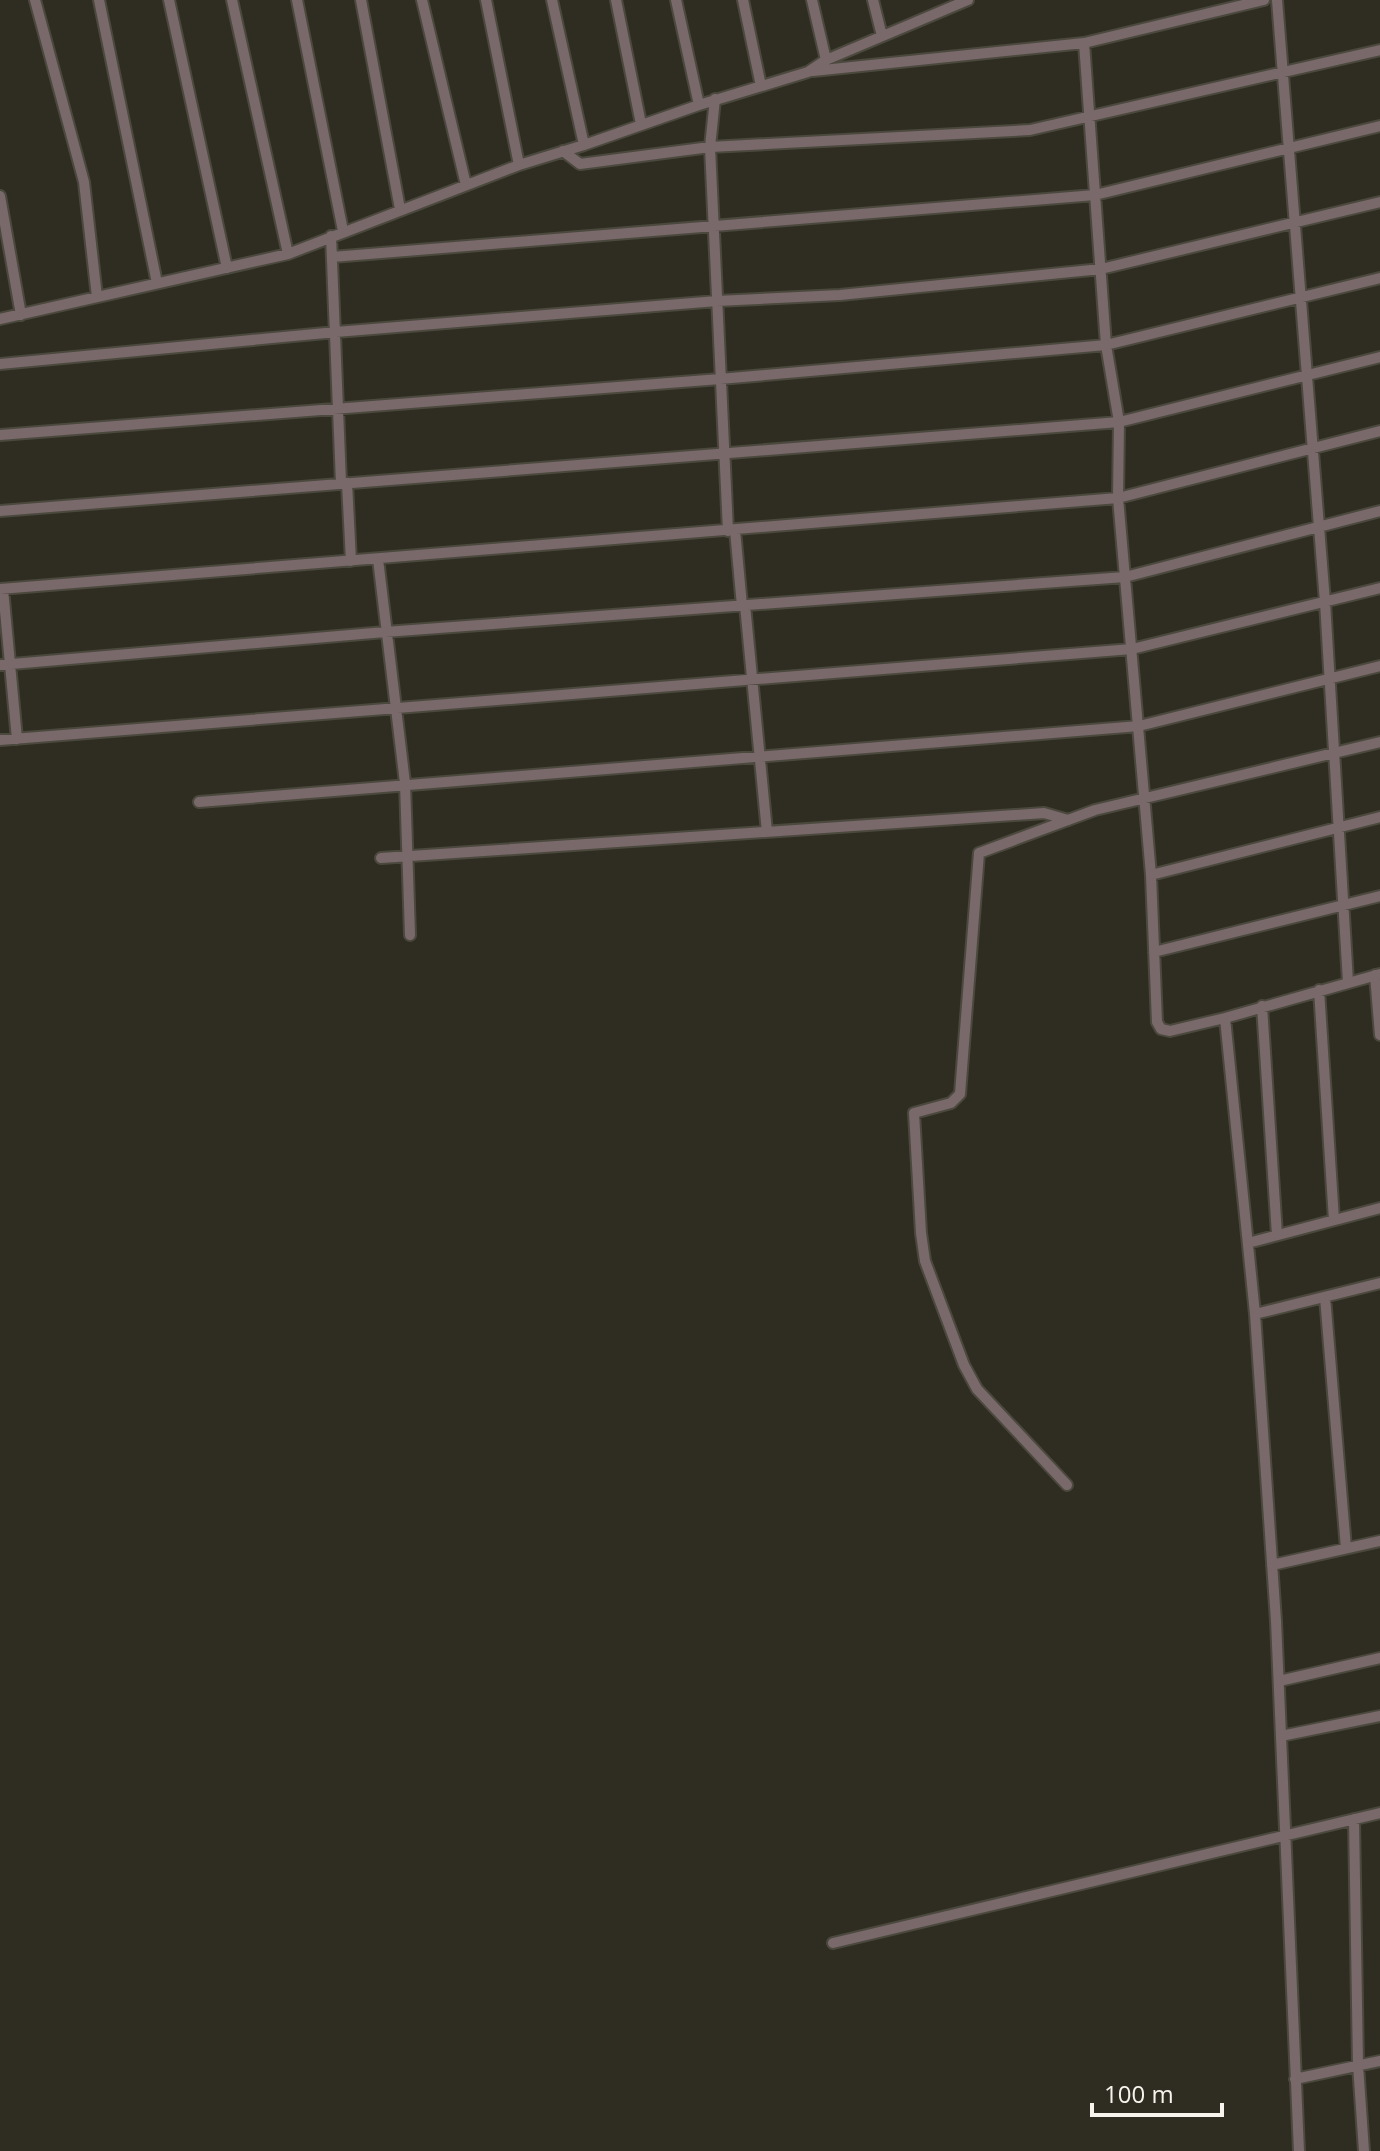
<svg xmlns="http://www.w3.org/2000/svg" width="1380" height="2151" viewBox="0 0 1380 2151" font-family="'Open Sans',sans-serif">
<style>
.lines{fill:none;stroke-linecap:round;stroke-linejoin:round}
.minor-casing{stroke:#4b483e;stroke-width:14}
.minor{stroke:#79696a;stroke-width:10}
</style>
<rect width="100%" height="100%" fill="#2f2c21"/>
<g class="lines">
<g class="minor-casing">
<path id="minor" d="M35,0L84,182L97,297
M99,0L157,283
M169,0L227,268
M232,0L288,254
M297,0L343,231
M361,0L400,209
M422,0L466,185
M486,0L519,165
M552,0L584,145
M616,0L641,124
M676,0L699,105
M743,0L761,86
M812,0L826,60
M873,0L882,36
M1277,0L1325,602L1348,982
M1084,43L1106,345L1119,422L1118,498L1151,875L1157,1022L1161,1029L1170,1031L1225,1018
M813,71L1084,43L1264,0
M715,99L710,147L728,531
M563,151L580,164L710,147L1030,130L1380,50
M0,196L21,315
M331,236L341,483
M332,257L1095,195L1380,126
M0,319L288,254L519,165L584,145L699,105L808,72L826,60L968,0
M0,364L336,332L717,301L840,295L1101,269L1380,202
M0,435L720,379L1106,345L1380,278
M347,483L351,561
M0,511L1119,422L1380,357
M735,530L742,606
M378,559L405,783L410,935
M0,589L1118,498L1380,431
M3,589L17,739
M745,605L767,832
M0,665L385,632L1125,577L1380,511
M0,740L1132,649L1380,588
M199,802L1139,726L1380,666
M381,858L1044,813L1068,820
M1151,875L1380,817
M1154,952L1380,896
M1375,975L1380,1035
M1319,990L1334,1220
M1262,1006L1277,1235
M1248,1243L1380,1208
M1325,1297L1346,1548
M1255,1314L1380,1283
M1067,1485L977,1389L964,1365L925,1261L921,1233L914,1113L951,1103L960,1094L979,853L1095,810L1380,742
M1272,1565L1380,1541
M1279,1681L1380,1658
M1281,1736L1380,1716
M1354,1819L1358,2065L1364,2151
M833,1943L1380,1813
M1295,2079L1380,2061
M1299,2151L1276,1621L1255,1314L1225,1018L1380,974"/>
</g>
<use href="#minor" class="minor"/>
</g>
<path d="M1092 2103v12h130v-12" fill="none" stroke="#f6f4ed" stroke-width="4"/>
<text x="1104" y="2103" font-size="24" fill="#f6f4ed" stroke="#2f2c21" stroke-width="6" paint-order="stroke">100 m</text>
</svg>
